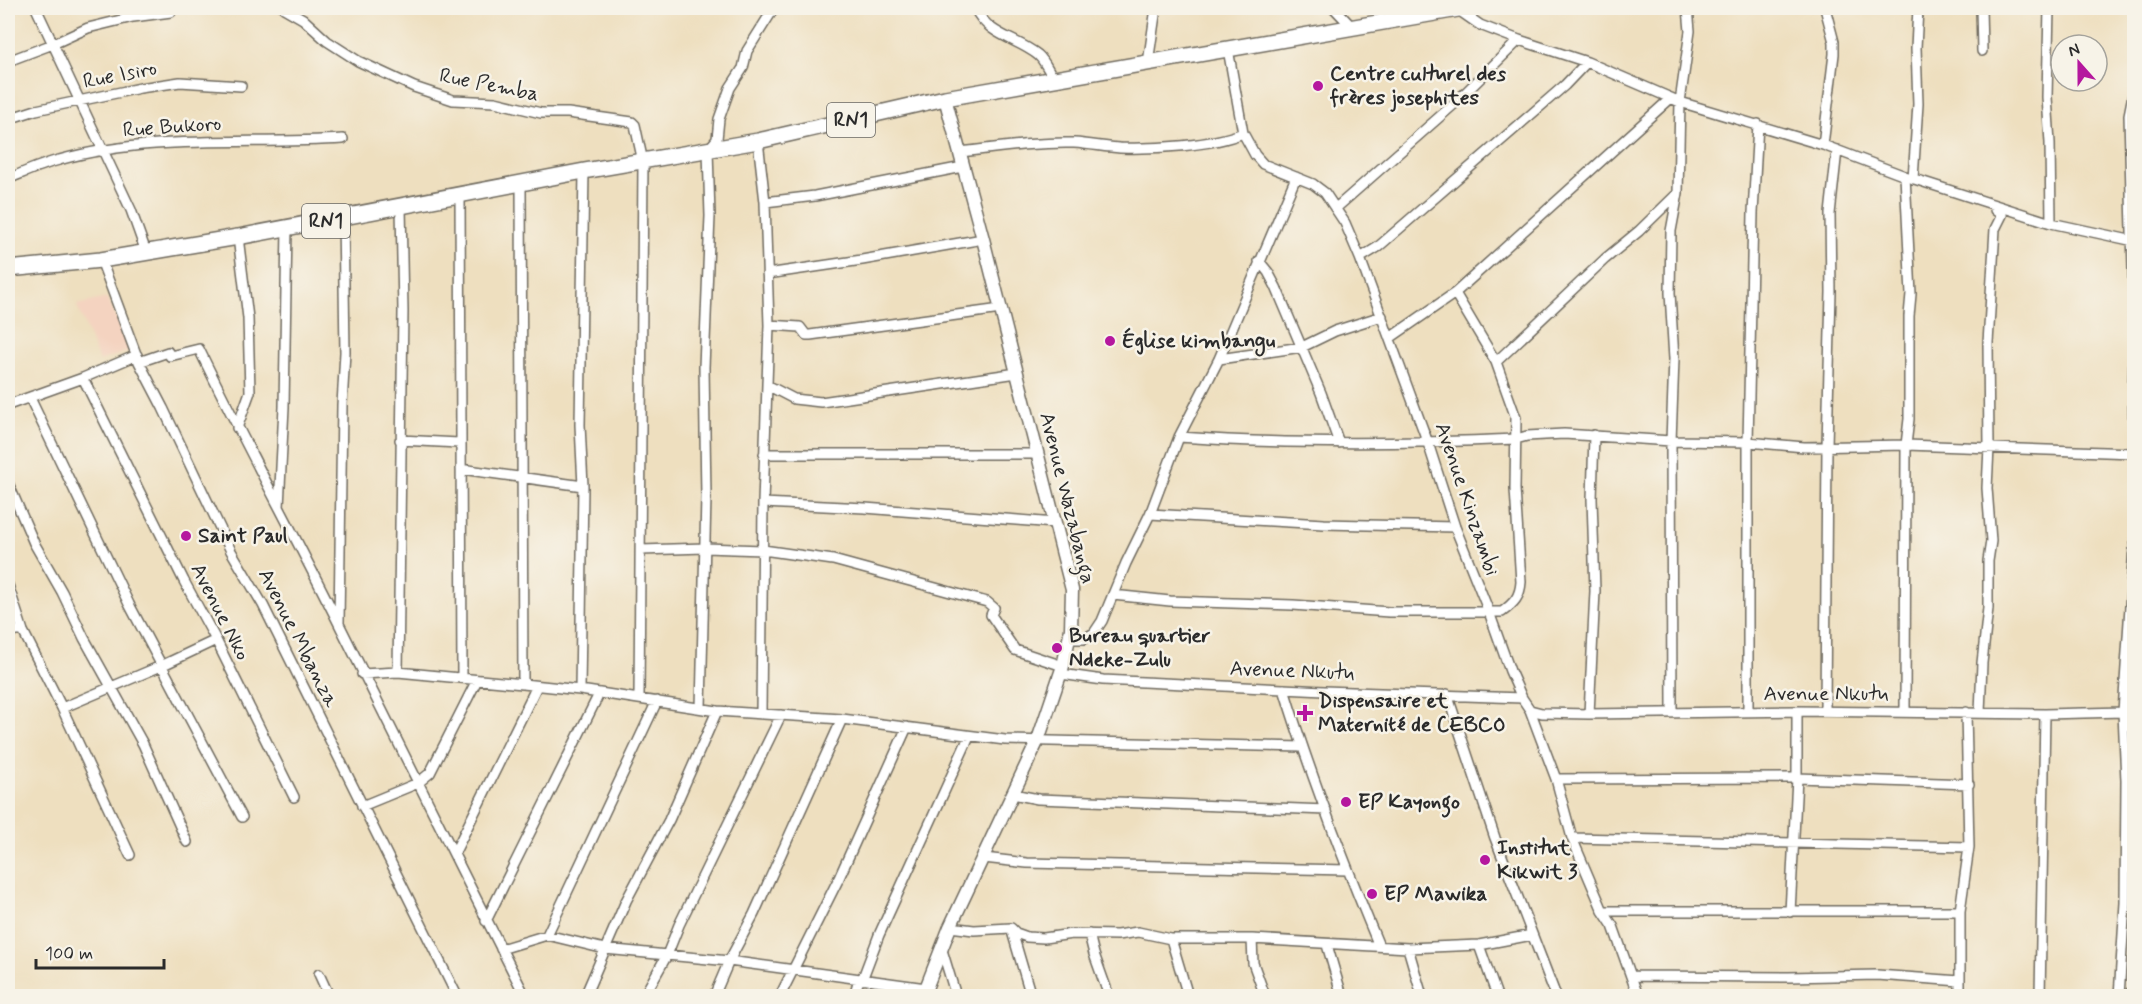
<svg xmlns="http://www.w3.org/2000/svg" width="2142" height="1004" viewBox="0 0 2142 1004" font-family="Mynerve,sans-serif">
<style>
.built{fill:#f4d3c0}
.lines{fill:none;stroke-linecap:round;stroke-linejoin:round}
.minor-casing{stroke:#6f6a5f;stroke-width:12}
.secondary-casing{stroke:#6f6a5f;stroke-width:15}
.trunk-casing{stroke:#6f6a5f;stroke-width:18}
.minor{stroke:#fff;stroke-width:9}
.secondary{stroke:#fff;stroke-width:12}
.trunk{stroke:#fff;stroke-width:15}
.poi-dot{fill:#b5179e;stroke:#f7f3e8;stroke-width:2}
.labels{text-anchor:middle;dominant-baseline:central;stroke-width:5;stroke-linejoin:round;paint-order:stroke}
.shield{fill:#f7f3e8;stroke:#686764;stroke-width:1.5}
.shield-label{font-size:20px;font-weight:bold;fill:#2b2b2b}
.poi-label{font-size:21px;font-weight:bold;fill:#2b2b2b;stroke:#f7f3e8;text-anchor:start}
.street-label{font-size:21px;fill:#2b2b2b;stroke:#f7f3e8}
</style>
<rect width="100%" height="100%" fill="#f7f3e8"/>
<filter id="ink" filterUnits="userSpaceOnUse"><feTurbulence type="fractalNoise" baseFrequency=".0167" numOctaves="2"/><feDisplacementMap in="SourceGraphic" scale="12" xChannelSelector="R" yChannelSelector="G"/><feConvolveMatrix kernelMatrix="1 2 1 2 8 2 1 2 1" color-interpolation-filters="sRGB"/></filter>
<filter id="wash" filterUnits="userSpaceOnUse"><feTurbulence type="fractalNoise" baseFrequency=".008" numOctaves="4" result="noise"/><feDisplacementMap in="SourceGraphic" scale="24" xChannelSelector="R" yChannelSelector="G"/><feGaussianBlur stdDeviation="1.35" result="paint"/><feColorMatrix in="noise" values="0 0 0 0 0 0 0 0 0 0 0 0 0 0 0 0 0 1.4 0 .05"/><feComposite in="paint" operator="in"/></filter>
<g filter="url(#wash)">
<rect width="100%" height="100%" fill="#eedfbf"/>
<path class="built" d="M107,298L132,350L99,361L77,305Z"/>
</g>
<g filter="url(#ink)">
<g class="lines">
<g class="minor-casing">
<path id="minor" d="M36,8L131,210L146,252
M284,8L303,19L327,41L358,61L414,87L453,100L495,102L541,113H568L632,122L635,125L643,162L639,699
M975,8C988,36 1017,38 1038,55C1045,61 1049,72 1054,79
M1334,8L1353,28
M1981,8L1982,51
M2049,8L2047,97L2050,143L2051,223
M1457,9L1480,25L1519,40L1587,62L1680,102L1823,145L1905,176L2051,223L2134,241
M1228,49L1243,133L1255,155L1263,164L1313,184L1325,193L1345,223L1360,258L1428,443L1455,527L1489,612L1510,671L1522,698L1530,710L1556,779L1572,838L1603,911L1613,926L1638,996
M8,61L53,44L88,28L133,17L171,12
M1148,63L1156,8
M2134,90L2129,115L2134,308
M8,119L36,110L140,88L180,82L241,86
M758,141L765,202L769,325L763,503L761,714
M1823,145L1834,54V42L1825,8
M959,152C997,148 1036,142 1074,143C1090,144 1105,147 1120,148C1156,149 1211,146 1243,133
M8,179C25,172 42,164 59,160C151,134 249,145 343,139
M1913,179L1918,104L1916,48L1918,8
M521,184L523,684
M460,194L462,678
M765,202L815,196L963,167
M1336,208L1453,105L1519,40
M1360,258L1378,247L1565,85L1587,62
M101,260L139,362L163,408L231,551L263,605L457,996
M1259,261L1268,272L1276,287L1321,393L1339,443
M767,274L862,260L983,239
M769,325L800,327L806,335H810L1001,309
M1390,338L1455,293L1671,98
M1219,359L1302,347L1335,331L1382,316
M2134,359L2133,388L2134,456
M139,362L168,352L170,356L199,349C244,442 293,532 339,624C400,748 463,872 525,996
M1496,362L1605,259L1639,231L1677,194
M83,378L184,581L216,640L294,797
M767,385L794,399L821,402L1017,373
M30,398L129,604L242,817
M8,405L83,378L137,355
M237,428L250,392L248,318L238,237
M1179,437C1291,445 1403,444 1516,439L1527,436L1564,434L1671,441L1748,442L1804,447L1906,445L2134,453
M400,440L459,443
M764,454H1038
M461,469L583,486
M8,483L34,543L62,592L84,638L143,744L187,842
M763,503L865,508L1055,523
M279,507L284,407L287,228
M1150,514L1324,524L1455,527
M641,550L705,548L763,550L833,560L987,602L994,608L991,615L1015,650L1063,666
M8,585L23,631L62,708L130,855
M1113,595L1170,601L1293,605L1389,612H1502C1514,603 1520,597 1521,582L1515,489L1516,418L1496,362L1455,293
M339,623L342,405L345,352L343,218
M8,631H23
M1069,639H1084L1094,633L1102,621L1126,563L1150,514L1179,437L1219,359L1296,177
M398,672L403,311L401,207
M362,674L398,672L523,684L580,690L717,711L842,719L1005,740L1302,747
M1061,674L1103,680L1324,691L1522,698
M1284,689C1311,777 1344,862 1379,946
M580,690L583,486L580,425L584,171
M1447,694L1495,838L1556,996
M62,708L161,666L216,640
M701,708L706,497L704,367L710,216L708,150L717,139L719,119L730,88L743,68L747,51L774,8
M1530,710L1542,713L1589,714L1797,711L2045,714L2123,712
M1825,711L1827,445L1831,292L1830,214L1837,150
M1748,712V442L1753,213L1758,124
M1905,712L1906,445L1909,419V316L1911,294L1905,176
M1672,713L1671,441L1674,359L1670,293L1671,231L1678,193L1680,102L1690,31L1688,8
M1980,713L1982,663L1988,608V561L1991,541L1987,488L1989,448L1988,343L1995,229L2002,215L1995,210V207
M1589,714L1595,591L1592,499L1594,435
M1556,779L1797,778L1969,784
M1013,794L1038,799L1326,810
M362,806L418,783L430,773L477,680
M1572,838L1969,847
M454,854L537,686
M984,858L1027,863L1348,870
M1603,911H1960
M1790,912L1797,778V711
M486,921L599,694
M950,927L974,930L1011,928L1016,933L1027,937L1044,938L1072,934L1117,935L1138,932L1171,939H1252L1408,948L1479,945L1532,935
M1011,928L1031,996
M1089,934L1094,954L1109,996
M547,935L657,701
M1171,939L1188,996
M1252,939L1253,963L1265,996
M1327,945L1342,996
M1479,945L1497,996
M1408,948L1422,996
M501,949L547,935L605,949L729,961L926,988
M942,950L956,996
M319,974L329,996
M1631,976L1789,977L1877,975L1960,981
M862,980L879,935L969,737
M585,996L626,901L669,820L717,711
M644,996L667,955L679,925L781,715
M714,996L729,961L754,914L842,719
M780,996L839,878L907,727
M854,996L859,979
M1960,996V911L1969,847L1966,712
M2040,996L2045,714
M2119,996L2125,903L2126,781L2123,712L2134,546
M2127,996L2134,989"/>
</g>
<g class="secondary-casing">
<path id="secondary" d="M923,996L950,927L1038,740L1063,666L1071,629L1072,590L983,239L945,98"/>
</g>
<g class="trunk-casing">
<path id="trunk" d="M8,269L101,260L238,237L584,171L758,141L945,98L1464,8"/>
</g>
<use href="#minor" class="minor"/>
<use href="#secondary" class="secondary"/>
<use href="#trunk" class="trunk"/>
</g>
</g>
<g class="poi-dot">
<circle cx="1318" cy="86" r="6"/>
<circle cx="1110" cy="341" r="6"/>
<circle cx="186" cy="536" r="6"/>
<circle cx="1057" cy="648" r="6"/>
<path d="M1302 704h6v6h6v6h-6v6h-6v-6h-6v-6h6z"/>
<circle cx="1346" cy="802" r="6"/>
<circle cx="1485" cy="860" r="6"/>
<circle cx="1372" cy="894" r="6"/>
</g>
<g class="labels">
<g class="shield">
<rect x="827" y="103" width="48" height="34" rx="4.5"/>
<rect x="302" y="204" width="48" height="34" rx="4.5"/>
</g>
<g class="shield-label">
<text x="851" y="120">RN1</text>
<text x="326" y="221">RN1</text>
</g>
<g class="poi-label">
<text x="1330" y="74">Centre culturel des<tspan x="1330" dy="24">frères josephites</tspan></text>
<text x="1122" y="341">Église kimbangu</text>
<text x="198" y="536">Saint Paul</text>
<text x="1069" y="636">Bureau quartier<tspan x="1069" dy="24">Ndeke-Zulu</tspan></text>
<text x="1318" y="701">Dispensaire et<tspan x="1318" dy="24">Maternité de CEBCO</tspan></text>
<text x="1358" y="802">EP Kayongo</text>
<text x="1497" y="848">Institut<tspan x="1497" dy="24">Kikwit 3</tspan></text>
<text x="1384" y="894">EP Mawika</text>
</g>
<g class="street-label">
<text transform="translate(120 75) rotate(-11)">Rue Isiro</text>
<text transform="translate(489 85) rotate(11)">Rue Pemba</text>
<text transform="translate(172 127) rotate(-4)">Rue Bukoro</text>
<text transform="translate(1067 498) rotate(76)">Avenue Wazabanga</text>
<text transform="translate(1467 499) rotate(71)">Avenue Kinzambi</text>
<text transform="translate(220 612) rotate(63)">Avenue Nko</text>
<text transform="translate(298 638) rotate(63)">Avenue Mbanza</text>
<text transform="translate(1292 671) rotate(2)">Avenue Nkutu</text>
<text x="1826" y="694">Avenue Nkutu</text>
</g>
</g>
<rect width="2142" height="1004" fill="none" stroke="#f7f3e8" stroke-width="30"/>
<g transform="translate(2079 63) rotate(339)"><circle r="28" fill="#f7f3e8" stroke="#a5a39c" stroke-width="1.5"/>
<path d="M0-4.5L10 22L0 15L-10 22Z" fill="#b5179e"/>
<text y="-9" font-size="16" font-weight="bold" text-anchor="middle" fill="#2b2b2b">N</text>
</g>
<path d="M36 959v9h128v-9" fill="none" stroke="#2b2b2b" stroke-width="3"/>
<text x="45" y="959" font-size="18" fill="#2b2b2b" stroke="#f7f3e8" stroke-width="4.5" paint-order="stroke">100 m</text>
</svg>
